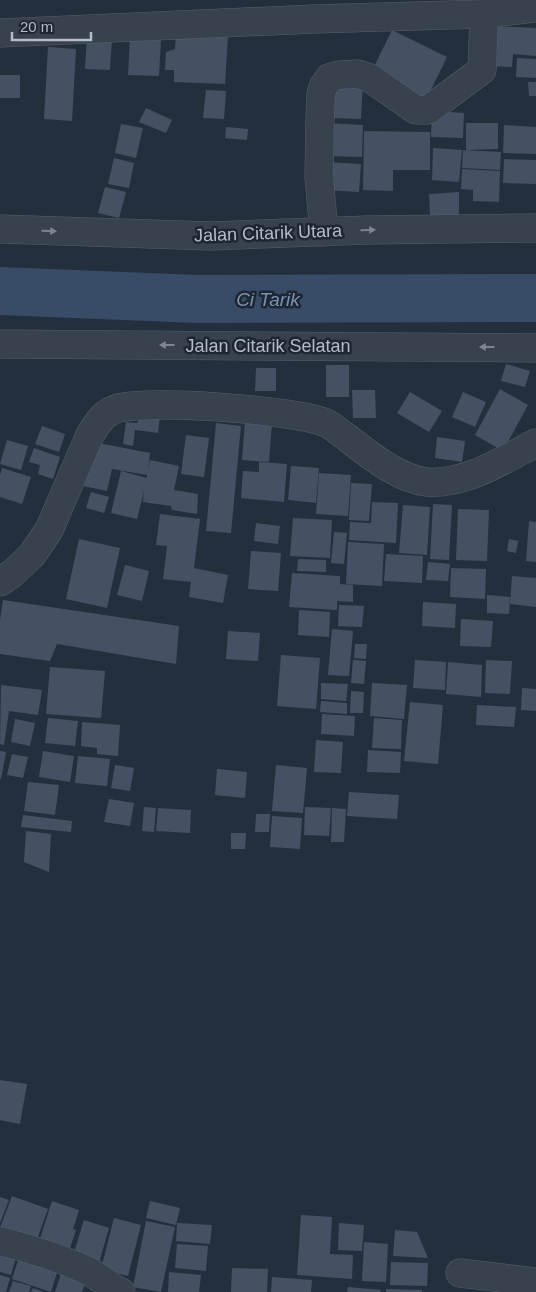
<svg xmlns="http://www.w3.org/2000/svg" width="536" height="1292" viewBox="0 0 536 1292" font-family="Helvetica,sans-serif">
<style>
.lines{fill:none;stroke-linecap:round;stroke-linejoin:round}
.river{stroke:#394c67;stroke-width:48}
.building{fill:#455162}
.minor-casing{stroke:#565f6c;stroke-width:29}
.minor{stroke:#38414e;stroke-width:28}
.oneway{fill:#7c8592}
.labels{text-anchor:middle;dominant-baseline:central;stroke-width:5;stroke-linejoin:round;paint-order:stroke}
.street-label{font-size:18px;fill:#b4bcc9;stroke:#1d2633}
.water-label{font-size:19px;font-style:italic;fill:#7c92b1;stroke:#1d2633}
</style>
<rect width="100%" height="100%" fill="#242f3e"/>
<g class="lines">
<path class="river" d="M0,291L198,299L536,298"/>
</g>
<path class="building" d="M491,26L536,28V56L513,54L512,67L489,66Z
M392,30L447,57L425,102L370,75Z
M176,34L228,36L225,84L174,82V70H165L166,52L175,49Z
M87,36L112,38L110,70L85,69Z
M130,37L161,39L159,76L128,75Z
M48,47L76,49L72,121L44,119Z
M517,58L536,59V78L516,77Z
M0,75H20V98H0Z
M334,80L363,81L361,119L332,118Z
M528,82H536V96H529Z
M206,90L226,91L224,119L203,118Z
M146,108L172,120L166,133L139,122Z
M432,111L464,113L463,138L431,137Z
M327,123L363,125L362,157L325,156Z
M466,123H498V149L466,150Z
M121,124L143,128L136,158L115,153Z
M504,125L536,127V154L503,153Z
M226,127L248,129L247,140L225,138Z
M364,131L430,132V170H393V191L363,190Z
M433,148L462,150L459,182L432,180Z
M463,150L501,152L500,170L462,168Z
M114,158L134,163L129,188L108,184Z
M504,159L536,160V184L503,183Z
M325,162L361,164L359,192L323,190Z
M462,169L500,171L499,202L473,201V190L461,189Z
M105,187L126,192L119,218L98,213Z
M459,192V215L430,216L429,194Z
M506,364L530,371L525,387L501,381Z
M326,365H349V397H326Z
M256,368H276V391H255Z
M500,389L528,405L503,451L475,435Z
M352,390H375L376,418H353Z
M410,392L442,411L429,432L397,413Z
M463,392L486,402L475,427L452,417Z
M141,414L160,416L158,433L135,430L133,446L123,444L126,422L137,423Z
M245,421L272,423L269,462L242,460Z
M216,423L241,426L231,533L206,531Z
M42,426L65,434L59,452L35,444Z
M186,435L209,438L204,477L181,474Z
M437,437L465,441L462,462L435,458Z
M7,440L28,446L21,470L0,464Z
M93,442L150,453L148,472L150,460L179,466L174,490L198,494L197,514L172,510L171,506L143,502L144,491L137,519L111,513L121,471L147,478V475L112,469L107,491L83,486Z
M34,448L60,457L53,479L38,474L40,465L29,462Z
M259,462L287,464L284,502L241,498L243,471L259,472Z
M291,466L319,468L316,503L288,500Z
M2,468L31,477L22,504L0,497V475Z
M319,473L351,475L348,516L316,514Z
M351,483L372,484L369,521L349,520Z
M91,492L109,497L104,513L86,508Z
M372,502L398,503L396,543L349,540L350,522L371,523Z
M433,504L452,505L449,560L430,559Z
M403,505L430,507L427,555L399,553Z
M458,509L489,510L487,561L456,560Z
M160,514L200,519L194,568L228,575L223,603L189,597L191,582L163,579L167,546L156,545Z
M293,518L332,520L330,558L290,556Z
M529,521L536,522V562L526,561Z
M256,523L280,526L278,544L254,541Z
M334,532L347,533L344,564L331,563Z
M79,539L120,548L107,608L66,599Z
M509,539L518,541L516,553L507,551Z
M348,542L384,544L382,586L346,584Z
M251,551L281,553L278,591L248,589Z
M386,554L423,556L422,583L384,581Z
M298,559L326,560V572L297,571Z
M428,562L450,564L448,581L426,580Z
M125,565L149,571L142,601L117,595Z
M451,568L486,569L485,599L450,597Z
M292,573L340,576V584L353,585V602L337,601V610L289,607Z
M512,576L536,578V607L510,604Z
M487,595L510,597L509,614L487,613Z
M3,600L179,626L176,664L57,644L50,661L0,654V620Z
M423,602L456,604L455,628L422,626Z
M339,605L364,606L362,627L338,626Z
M299,610L330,612L329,637L298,635Z
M461,619L493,621L491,647L460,646Z
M332,629L353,631L349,676L328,675Z
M228,631L260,633L258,661L226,659Z
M355,644H367L366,659L354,658Z
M281,655L320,658L316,709L277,706Z
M353,660L366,661L364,684L351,683Z
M415,660L446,662L445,690L413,688Z
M486,660L512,661L510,694L485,693Z
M448,662L482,665L481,697L446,694Z
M50,667L105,671L101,718L46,714Z
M321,683L348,684L346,701L321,699Z
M372,683L407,685L404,719L370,716Z
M1,685L42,690L38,715L9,711L4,745L0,744Z
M522,688L536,689V711L521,710Z
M351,691L364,692L363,713H350Z
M321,701L347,703V714L320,712Z
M410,702L443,705L438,764L404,761Z
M477,705L516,707L514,727L476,725Z
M322,714L355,716L354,736L321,734Z
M48,718L78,721L75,746L45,743Z
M374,718L402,720L401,749L372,748Z
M15,719L35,723L30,746L11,742Z
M82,722L120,725L118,756L97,754V748L81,746Z
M316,740L343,742L341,773L314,772Z
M368,750L401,752L400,773L367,772Z
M0,751L6,752L1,779H0Z
M43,751L74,756L70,782L39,777Z
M12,754L28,757L23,778L7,775Z
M78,756L110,759L107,786L75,783Z
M115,765L134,768L130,791L111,788Z
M276,765L307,768L303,813L272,811Z
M217,769L247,772L245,798L215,795Z
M28,782L59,785L55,815L24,811Z
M349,792L399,795L397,819L347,816Z
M109,799L134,803L130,826L104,822Z
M144,807L156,808L154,832L142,831Z
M305,807L331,808L329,836L304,835Z
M158,808L191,810L190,833L156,831Z
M332,808L346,809L344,842H331Z
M256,814H270L269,832H255Z
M23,815L72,821L71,832L21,827Z
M272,816L302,818L300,849L270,847Z
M26,831L51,834L49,872L24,862Z
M231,833H246L245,849H231Z
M0,1080L27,1084L20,1124L0,1120Z
M12,1196L48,1209L34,1248L0,1228Z
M0,1197L9,1200L0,1223Z
M52,1201L79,1210L73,1229L76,1230L66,1260L36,1251Z
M150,1201L180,1208L176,1225L146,1218Z
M301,1215L332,1217L330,1254L353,1255L352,1279L297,1275Z
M114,1218L141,1225L128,1276L101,1269Z
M84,1220L109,1228L97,1270L71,1262Z
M146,1221L175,1227L161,1292L133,1287Z
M177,1223L212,1225L210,1244L176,1241Z
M339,1223L364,1225L362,1251L338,1250Z
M395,1230L417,1232L428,1258L393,1256Z
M0,1242L19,1247L11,1275L0,1272Z
M364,1242L388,1244L386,1282L362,1281Z
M177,1244L208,1246L206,1271L175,1268Z
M21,1251L60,1263L51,1292L12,1279Z
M391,1262L428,1263L427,1286L390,1285Z
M63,1267L88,1275L82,1292H55Z
M232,1268L268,1269L267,1292H231Z
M169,1272L201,1275L199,1292H168Z
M0,1275L10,1278L6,1292H0Z
M272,1277L312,1280L311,1292H271Z
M13,1281L31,1286L29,1292H9Z
M348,1287L381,1290L380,1292H347Z
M33,1288L44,1292H31Z
M386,1289L422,1290V1292H386Z"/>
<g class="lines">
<g class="minor-casing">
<path id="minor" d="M0,33L314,19L484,14
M0,229L211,236L367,230L536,228
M324,232L319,177L320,118L321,94L323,87L329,78L339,75L358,74L370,78L416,110H428L482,70L484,14L536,8
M0,344L536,348
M0,582L13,573L32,555L49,530L90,435C96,425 102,415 113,410C138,398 300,410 326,423C333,426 339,432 345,436C367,453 398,479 427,482C465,485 503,460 536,443
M0,1241C27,1248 67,1260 92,1273C102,1279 110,1287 121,1292
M460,1273L536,1282"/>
</g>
<use href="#minor" class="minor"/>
</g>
<defs><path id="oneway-solid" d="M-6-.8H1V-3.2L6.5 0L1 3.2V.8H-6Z" transform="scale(1.25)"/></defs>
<g class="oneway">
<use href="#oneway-solid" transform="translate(368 230) rotate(-1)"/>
<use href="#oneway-solid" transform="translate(49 231) rotate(2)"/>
<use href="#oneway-solid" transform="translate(167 345) rotate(-180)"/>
<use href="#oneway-solid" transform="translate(487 347) rotate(-180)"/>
</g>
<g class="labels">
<g class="street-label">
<text transform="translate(268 233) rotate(-2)">Jalan Citarik Utara</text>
<text x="268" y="346">Jalan Citarik Selatan</text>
</g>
<g class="water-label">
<text x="268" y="299">Ci Tarik</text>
</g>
</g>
<path d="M12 32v8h79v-8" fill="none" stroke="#b4bcc9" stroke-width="2.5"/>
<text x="20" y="32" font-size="15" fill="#b4bcc9" stroke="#1d2633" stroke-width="4" paint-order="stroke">20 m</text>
</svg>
